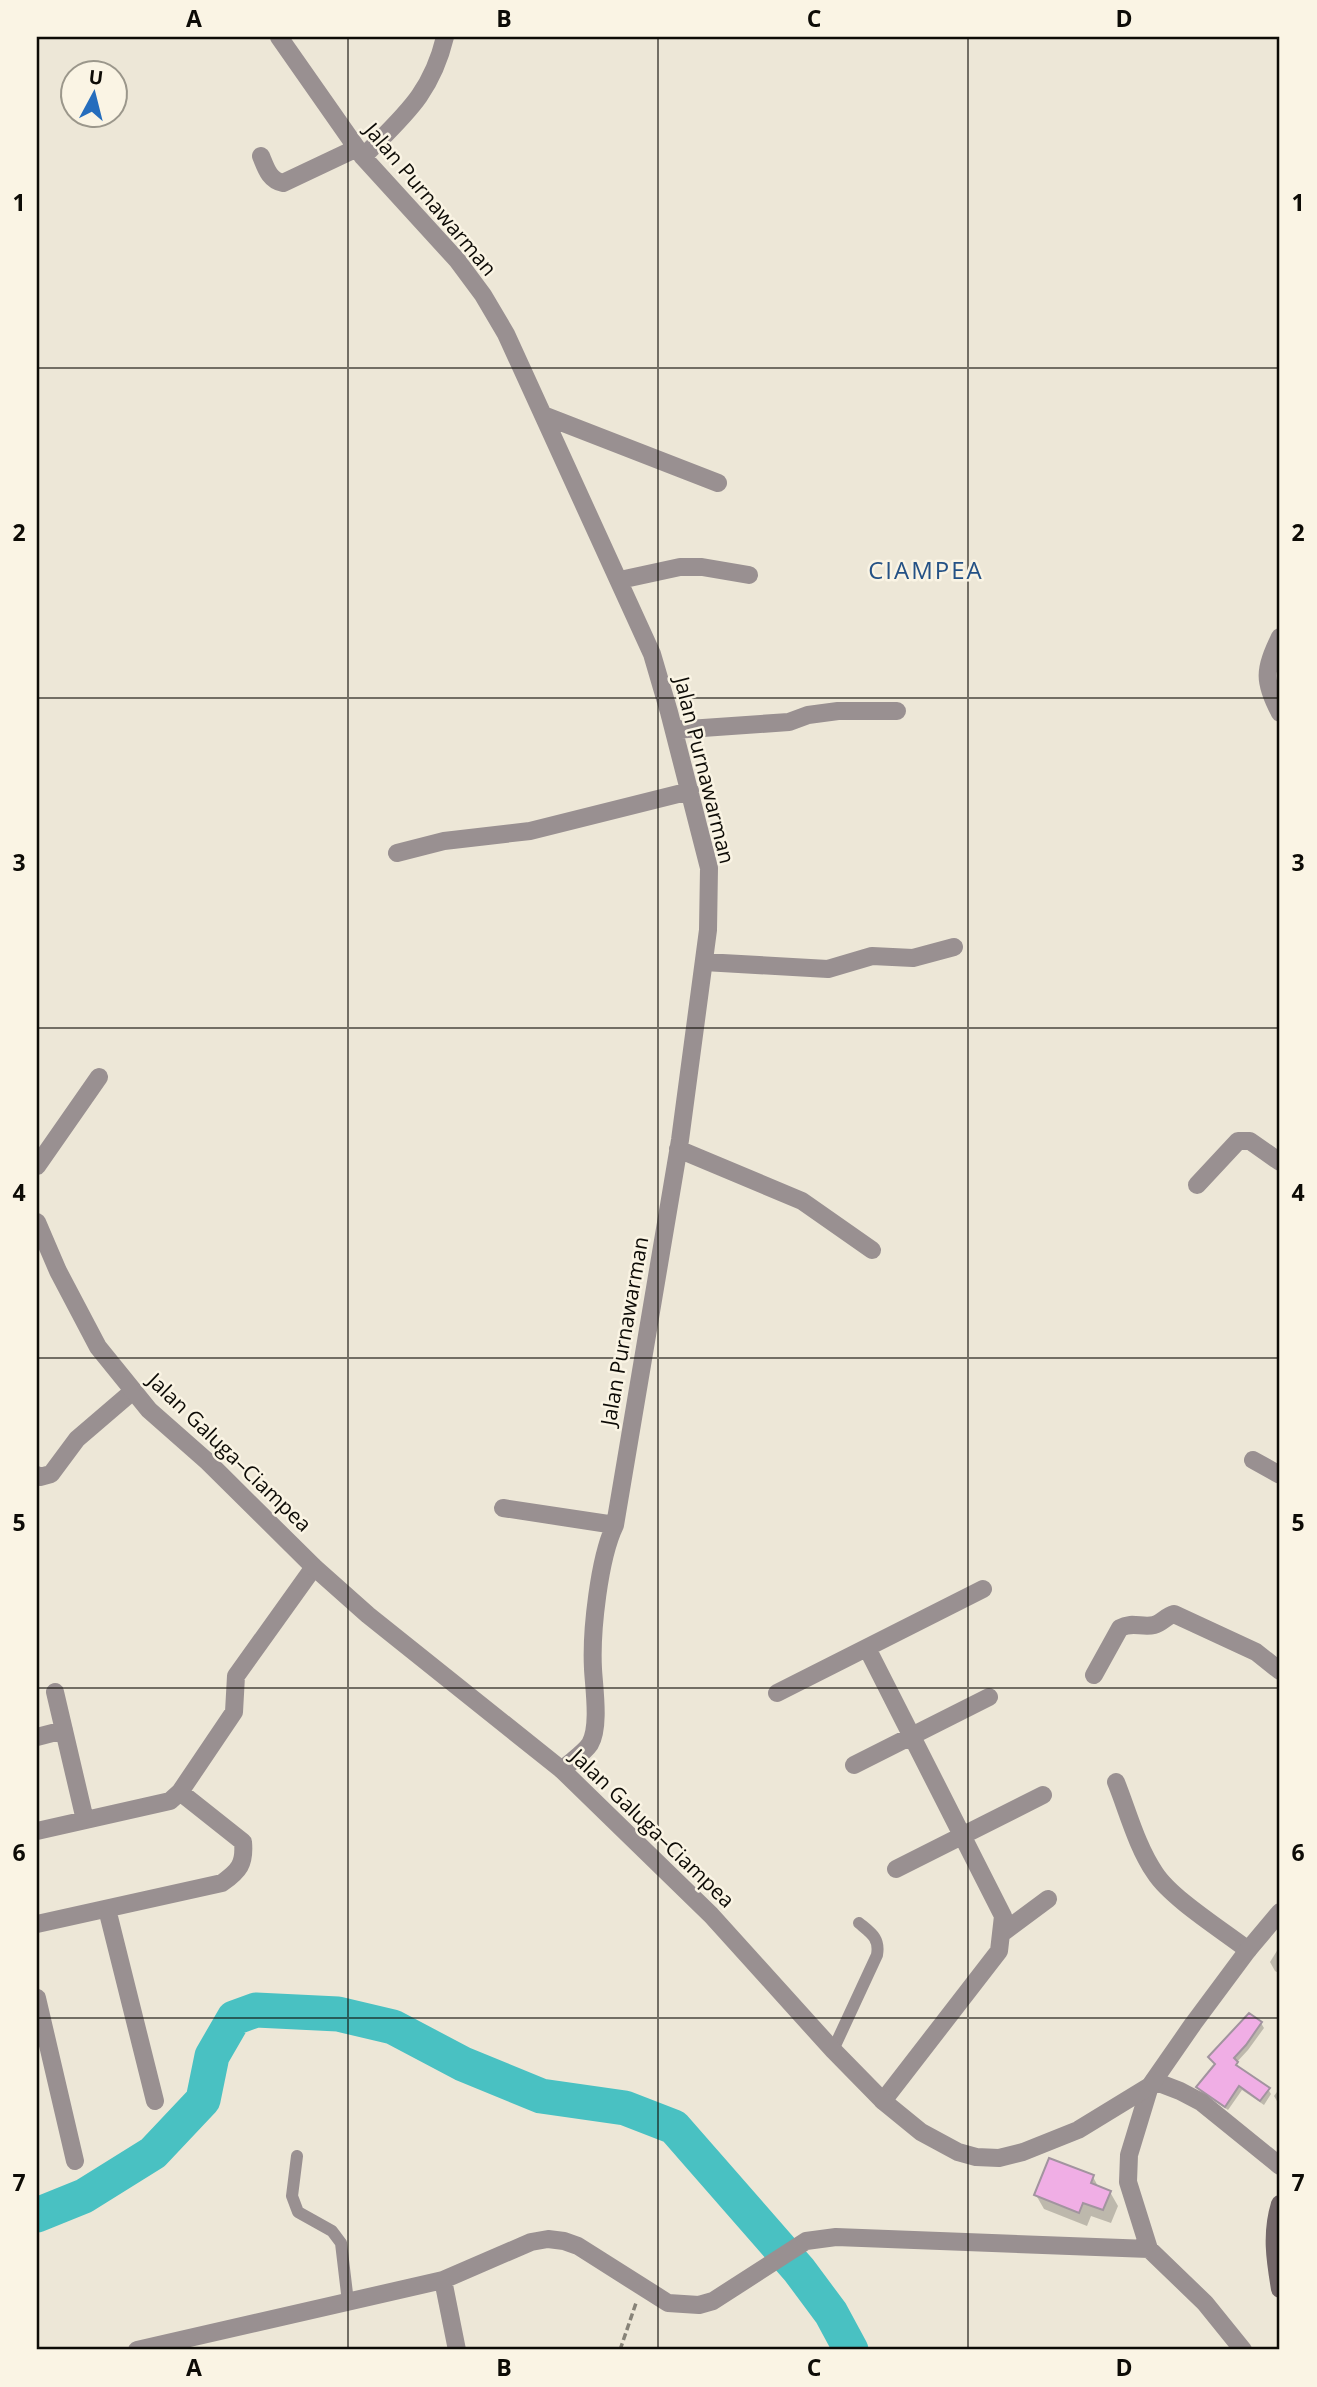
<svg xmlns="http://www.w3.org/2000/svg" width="1317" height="2387" viewBox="0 0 1317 2387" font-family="'Open Sans',sans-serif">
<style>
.shadow{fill:#0003}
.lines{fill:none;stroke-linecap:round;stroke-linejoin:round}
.river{stroke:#49c1c2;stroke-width:35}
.building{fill:#f0aee5;stroke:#a2949f;stroke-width:2}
.path{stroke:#878378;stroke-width:3.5;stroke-dasharray:7 3.5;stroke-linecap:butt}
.service{stroke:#999091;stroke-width:12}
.minor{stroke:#999091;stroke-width:18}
.tertiary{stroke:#999091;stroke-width:18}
.secondary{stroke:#736769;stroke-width:18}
.grid{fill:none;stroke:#0d0b06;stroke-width:2;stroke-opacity:0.55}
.labels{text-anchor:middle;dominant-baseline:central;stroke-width:5;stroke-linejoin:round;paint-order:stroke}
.street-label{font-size:21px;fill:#0d0b06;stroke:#faf4e4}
.quarter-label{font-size:24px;letter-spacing:2px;fill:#245185;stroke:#faf4e4}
.neatline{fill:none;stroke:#0d0b06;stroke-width:2.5}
.grid-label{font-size:23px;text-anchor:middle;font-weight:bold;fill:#0d0b06}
</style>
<rect width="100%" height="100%" fill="#ede7d7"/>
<path class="shadow" d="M1280,1946V1974L1275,1971L1270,1962Z
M1261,2023L1264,2028L1248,2050L1236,2063L1240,2069L1268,2089L1271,2094L1264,2105L1242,2090L1228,2110L1201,2092L1198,2087L1216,2065L1210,2057Z
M1280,2088V2106L1274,2096Z
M1093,2177L1099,2188L1110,2192L1118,2206L1111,2223L1091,2216L1087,2226L1044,2209L1036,2195Z"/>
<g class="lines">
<path class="river" d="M37,2215L84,2196L153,2153L203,2100L212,2056L234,2018L256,2010L338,2014L393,2027L463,2064L541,2096L625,2108L674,2127L799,2270L831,2313L851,2350"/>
</g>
<path class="building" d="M1249,2013L1262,2022L1246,2045L1234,2058L1238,2062L1236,2065L1270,2088L1260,2101L1239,2086L1225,2107L1196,2087L1215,2064L1208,2057Z
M1049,2158L1094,2175L1091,2183L1111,2191L1103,2210L1083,2203L1079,2213L1034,2195Z"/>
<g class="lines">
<path class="path" d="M620,2350L636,2303"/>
<path class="service" d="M833,2050L877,1955C880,1938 871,1933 859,1923
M297,2156L292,2196L298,2212L332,2231L341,2243L348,2302"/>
<path class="minor" d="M279,37L363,157L457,260L483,295L506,334L652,654L669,712L709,868L708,930L680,1140L615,1525C599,1558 591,1632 593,1669C594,1688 600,1727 590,1744C584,1753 570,1762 562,1770
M261,156C266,168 269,180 283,183L357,148
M363,157C403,116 431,95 445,37
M543,415L718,483
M620,580L680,567H702L749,575
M1280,637C1264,670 1263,681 1280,713
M674,730L789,722L808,715L838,711H897
M397,853L444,841L530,831L690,791
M704,962L828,969L872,956L913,958L954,947
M678,1149L802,1201L872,1250
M37,1166L99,1077
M1197,1185L1238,1141H1250L1280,1162
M1253,1460L1280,1475
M37,1475L40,1477L51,1474L77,1439L133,1391
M503,1508L615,1525
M867,1648L1003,1916L999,1951L883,2101
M1094,1675L1120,1628C1132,1621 1142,1628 1154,1625C1162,1623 1166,1616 1174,1614L1256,1652L1280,1671
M55,1692L85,1820
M777,1693L983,1589
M37,1737L64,1730
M854,1765L989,1697
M1116,1782C1128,1812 1137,1847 1155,1873C1171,1898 1222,1930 1248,1950
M37,1831L170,1801L180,1792L234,1712L236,1676L314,1567
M896,1869L1043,1795
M107,1909L155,2101
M37,1924L222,1883C239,1871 245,1864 243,1842L180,1792
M1001,1934L1048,1899
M37,1998L75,2161
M1154,2081L1180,2091L1201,2102L1280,2166
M1150,2086L1129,2155L1128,2182L1149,2249L1205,2303L1243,2350
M443,2280L457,2350
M137,2350L443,2280L531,2242L548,2239L564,2241L578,2246L668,2303L699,2305L713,2301L806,2241L836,2237L1149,2249"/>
<path class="tertiary" d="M37,1222L58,1271L98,1347L149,1410L208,1462L314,1567L368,1615L562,1770L711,1915L833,2050L883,2101L921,2132L958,2152L976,2157L999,2158L1023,2152L1078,2130L1150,2086L1193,2024L1248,1950L1280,1912"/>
<path class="secondary" d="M1280,2204C1271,2233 1275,2259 1280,2289"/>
</g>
<path class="grid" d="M348,37V2350M658,37V2350M968,37V2350M37,368H1280M37,698H1280M37,1028H1280M37,1358H1280M37,1688H1280M37,2018H1280"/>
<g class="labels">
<g class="street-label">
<text transform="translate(431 199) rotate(50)">Jalan Purnawarman</text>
<text transform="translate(705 770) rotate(76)">Jalan Purnawarman</text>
<text transform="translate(624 1331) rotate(-80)">Jalan Purnawarman</text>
<text transform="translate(230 1452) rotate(44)">Jalan Galuga–Ciampea</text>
<text transform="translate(653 1828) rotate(44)">Jalan Galuga–Ciampea</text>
</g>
<g class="quarter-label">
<text x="926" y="569">CIAMPEA</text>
</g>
</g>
<rect width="1317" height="2387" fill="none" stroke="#faf4e4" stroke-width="77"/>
<g transform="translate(94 94) rotate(7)"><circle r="33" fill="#faf4e4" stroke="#9b978b" stroke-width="2"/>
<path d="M0-5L12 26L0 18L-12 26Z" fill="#256dbd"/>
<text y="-10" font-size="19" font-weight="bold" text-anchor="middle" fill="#0d0b06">U</text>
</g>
<rect x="38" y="38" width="1240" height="2310" class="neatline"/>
<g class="grid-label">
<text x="194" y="27">A</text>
<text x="504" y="27">B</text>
<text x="814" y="27">C</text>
<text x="1124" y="27">D</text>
<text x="19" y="211">1</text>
<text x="1298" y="211">1</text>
<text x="19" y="541">2</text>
<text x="1298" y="541">2</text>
<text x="19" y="871">3</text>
<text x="1298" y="871">3</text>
<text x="19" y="1201">4</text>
<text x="1298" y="1201">4</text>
<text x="19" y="1531">5</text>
<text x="1298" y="1531">5</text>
<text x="19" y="1861">6</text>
<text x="1298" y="1861">6</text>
<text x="19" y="2191">7</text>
<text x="1298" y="2191">7</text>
<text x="194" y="2376">A</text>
<text x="504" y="2376">B</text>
<text x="814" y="2376">C</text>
<text x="1124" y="2376">D</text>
</g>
</svg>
